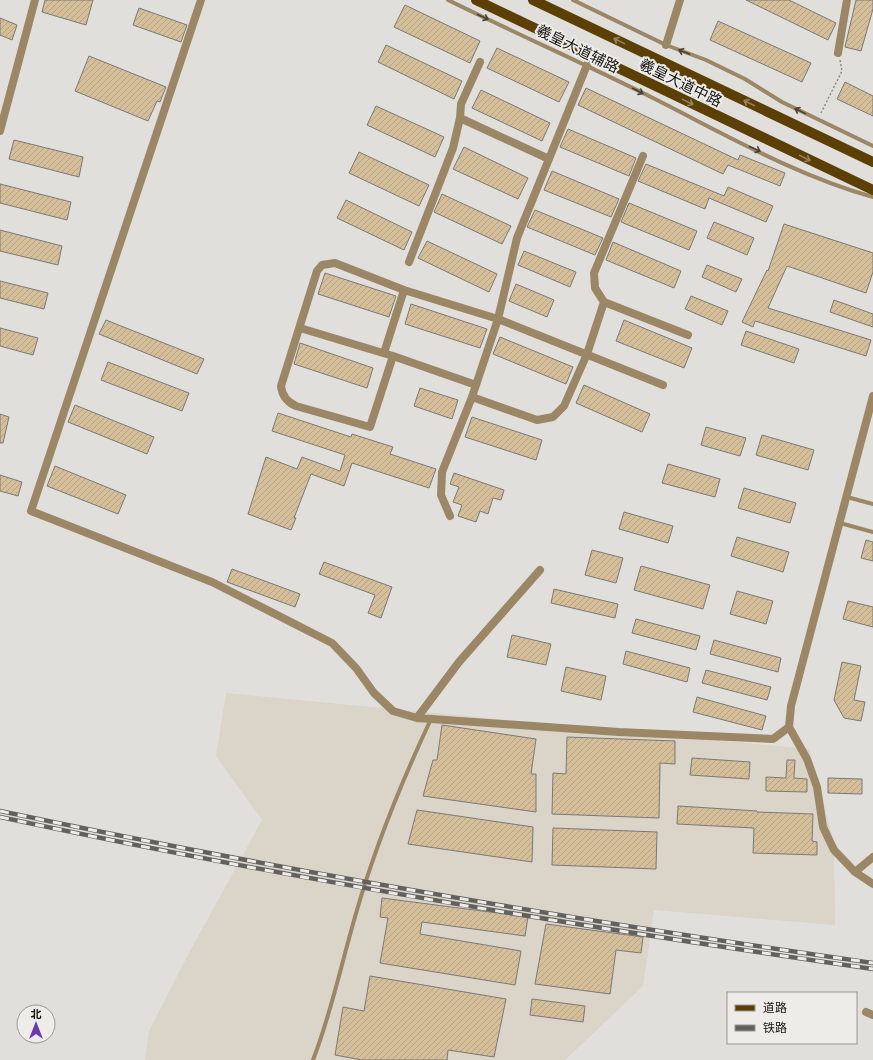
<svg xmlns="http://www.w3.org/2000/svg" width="873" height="1060" viewBox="0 0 873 1060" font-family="'Exo 2','Noto Sans SC',sans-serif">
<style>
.built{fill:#dad4c9}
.building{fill:url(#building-hatch);stroke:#7b7976}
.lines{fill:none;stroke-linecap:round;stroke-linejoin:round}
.path{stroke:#8a8885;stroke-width:1.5;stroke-dasharray:2 2;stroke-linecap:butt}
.lane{stroke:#9b8766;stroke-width:4}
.street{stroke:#9b8766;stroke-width:8}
.primary{stroke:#5b3f04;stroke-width:10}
.rail-casing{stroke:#62615e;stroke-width:4.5}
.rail{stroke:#eeece8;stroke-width:3;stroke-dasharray:9;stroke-linecap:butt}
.oneway{stroke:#4b4234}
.oneway2{stroke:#96845f}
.labels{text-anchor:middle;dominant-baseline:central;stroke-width:4;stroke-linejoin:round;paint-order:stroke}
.street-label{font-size:15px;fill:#151412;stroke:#eeece8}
</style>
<defs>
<pattern id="building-hatch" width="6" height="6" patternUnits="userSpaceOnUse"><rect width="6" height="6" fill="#d5bf9a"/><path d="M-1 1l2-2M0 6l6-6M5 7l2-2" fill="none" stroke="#b6a384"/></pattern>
</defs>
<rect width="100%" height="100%" fill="#e1dfdb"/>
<path class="built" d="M226,693L809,749L834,844L835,925L654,910L643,986L565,1060H145L149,1031L190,951L262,820L216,756Z"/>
<path class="building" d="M45,0H93L86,25L42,12Z
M746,0H789L836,23L828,40Z
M856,0H873V9L861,51L845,47Z
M405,5L480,41L470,63L394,27Z
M139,8L187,25L181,42L133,25Z
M0,18L17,25L12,40L0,35Z
M718,21L811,63L802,82L710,40Z
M386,45L462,81L454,99L378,62Z
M497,48L569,82L559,102L487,68Z
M89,56L166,87L160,102L157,101L148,121L75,91Z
M845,82L873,96V116L837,99Z
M586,88L738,160L740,155L785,173L780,186L728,165L723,174L578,105Z
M481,90L550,123L542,141L472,108Z
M376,106L444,137L435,157L367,125Z
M568,129L636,158L629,176L560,147Z
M14,140L83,157L79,177L9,159Z
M464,147L528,178L518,199L453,169Z
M359,152L429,185L419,206L349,173Z
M646,164L724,196L728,187L773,206L766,222L709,198L705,209L638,181Z
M552,171L619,199L611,217L544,190Z
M0,184L71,202L67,220L0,203Z
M442,194L511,226L502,244L434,212Z
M346,200L412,232L404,250L337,218Z
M629,203L697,231L689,250L621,222Z
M535,210L603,238L595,255L527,227Z
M714,222L754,238L747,255L707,238Z
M784,224L873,253V272L866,293L787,266L768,308L871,340L866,356L755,321L753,327L742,322L767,270L768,271Z
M0,230L62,246L58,265L0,251Z
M427,241L497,274L489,292L418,258Z
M613,242L681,271L674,288L606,260Z
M524,251L576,272L570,287L518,265Z
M707,265L742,279L736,292L702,277Z
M325,273L396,296L389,317L318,294Z
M0,281L48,293L44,309L0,298Z
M516,284L554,300L547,317L509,301Z
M691,296L728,311L722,325L685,309Z
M834,300L873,314V327L830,312Z
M411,304L487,329L480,348L405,324Z
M106,320L204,359L197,374L99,334Z
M624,320L692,348L684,368L616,341Z
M0,328L38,338L33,355L0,346Z
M746,331L799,349L794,363L741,345Z
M500,337L573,367L566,384L493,354Z
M300,343L373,368L367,388L294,364Z
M108,362L189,393L182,411L101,380Z
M584,385L650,414L642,432L576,403Z
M420,388L458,400L452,419L414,406Z
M75,405L154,437L147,454L68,422Z
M278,413L351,437L352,434L393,447L390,454L436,469L429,488L352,463L344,486L311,474L294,518H296L291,530L248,514L266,457L297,469L302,457L340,471L345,455L272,431Z
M0,414L9,417L3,443H0Z
M472,417L542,440L536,460L465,437Z
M706,427L746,438L740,456L701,445Z
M762,435L814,450L808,470L756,455Z
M668,464L720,479L715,497L662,483Z
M55,466L126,495L118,514L47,486Z
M454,473L504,490L501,500L493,498L488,514L480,511L476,522L458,516L462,505L453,502L459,487L450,484Z
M0,475L22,482L18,496L0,491Z
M744,488L796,503L790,523L738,508Z
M624,512L673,526L668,543L619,529Z
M737,537L789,552L783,572L731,556Z
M866,540L873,542V561L861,558Z
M592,550L623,558L616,583L585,575Z
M324,562L392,587L381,618L368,613L375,595L319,574Z
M641,566L710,585L703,609L634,590Z
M232,569L300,594L295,607L227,582Z
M554,589L618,604L615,618L551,603Z
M737,591L773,601L766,624L730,614Z
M848,601L873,607V627L843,619Z
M636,619L700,636L696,650L632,633Z
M512,635L551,644L546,665L507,657Z
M714,640L781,658L778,672L710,654Z
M626,651L690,668L687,682L623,664Z
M842,662L861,666L854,700L865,702L861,721L844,718L834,700Z
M566,667L606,676L601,700L561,691Z
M706,670L771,687L767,700L702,683Z
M697,697L766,716L762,730L693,712Z
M442,725L536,739L531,774H536V812L423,796L433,760H437Z
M567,737L675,741V764L660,763L659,818L552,814L553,773L566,774Z
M692,758L750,762L749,779L690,775Z
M787,760H795L794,778L807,779V792L766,791V777L786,778Z
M828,778L862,779V794L828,793Z
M678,806L757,811V812L813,814L812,841L817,842V855L753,853L754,828L677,824Z
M417,810L533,827L532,862L408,844Z
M553,828L657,832L656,869L552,865Z
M382,898L528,917L525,936L422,922L420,934L521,951L515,985L380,963L388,918L380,917Z
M546,924L643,937L641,953L616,950L610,994L535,984Z
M370,976L506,999L494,1057L448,1050L447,1060H362L335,1055L343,1007L364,1011Z
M532,999L585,1006L583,1022L530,1015Z"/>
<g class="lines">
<path class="path" d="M821,113L842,71L840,60"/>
<path class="lane" d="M448,0C517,34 587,65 655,99C726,135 797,176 873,197
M573,0L666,45L706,60L745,79L782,102L873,146
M847,497L873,504
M840,523L873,532
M313,1060C331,1014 341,965 355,917C374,849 401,783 431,719"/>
<path class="street" d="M201,0L31,511L212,582L332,643L356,668L374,693L393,711L417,718L619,732L773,739L789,727
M666,45L680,0
M838,53L847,0
M591,55L517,238L498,319L663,385
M460,118L549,159
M0,131L35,0
M409,262L453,148L460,118L461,104L480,62
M604,302L595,288L594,273L643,156
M300,328L393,356L476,385
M384,353L404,290L498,319L472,397L442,472L441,495L450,516
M393,356L370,427L296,406C287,402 282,396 281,386L317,271L322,265L335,263L404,290
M873,396L791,706L789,727L807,759L817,787L823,827L834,850L855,872L873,884
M472,397L537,420L553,417L564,406L587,354L604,302L688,335
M417,718L459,662L540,570
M855,872L873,857
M866,1012L873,1015"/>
<path class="primary" d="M476,0L873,190
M533,0L873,162"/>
<g class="rail-casing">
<path id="rail" d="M0,811C289,872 580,921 873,963
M0,817C289,879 581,927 873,969"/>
</g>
<use href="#rail" class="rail"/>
</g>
<defs><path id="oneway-shaft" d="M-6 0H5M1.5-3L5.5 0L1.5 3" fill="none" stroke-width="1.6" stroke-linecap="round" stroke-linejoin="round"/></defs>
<g class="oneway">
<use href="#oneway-shaft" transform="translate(483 17) rotate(25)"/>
<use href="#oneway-shaft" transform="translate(684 52) rotate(-160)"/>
<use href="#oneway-shaft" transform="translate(638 91) rotate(27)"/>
<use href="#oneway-shaft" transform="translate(800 111) rotate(-154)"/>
<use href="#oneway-shaft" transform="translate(755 149) rotate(25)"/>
</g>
<g class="oneway2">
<use href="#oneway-shaft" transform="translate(619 41) rotate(-154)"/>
<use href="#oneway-shaft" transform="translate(688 102) rotate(26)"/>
<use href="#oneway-shaft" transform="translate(749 103) rotate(-154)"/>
<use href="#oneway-shaft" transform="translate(805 158) rotate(26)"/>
</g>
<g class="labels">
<g class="street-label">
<text transform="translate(578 48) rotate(26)">羲皇大道辅路</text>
<text transform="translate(681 82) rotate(26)">羲皇大道中路</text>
</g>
</g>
<rect x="727" y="992" width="130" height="52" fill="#eeece8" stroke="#979692"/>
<rect x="735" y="1005" width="20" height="6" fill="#5b3f04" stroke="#979692"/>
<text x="763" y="1012" font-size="12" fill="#151412">道路</text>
<rect x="735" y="1025" width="20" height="6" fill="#62615e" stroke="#979692"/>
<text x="763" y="1032" font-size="12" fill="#151412">铁路</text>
<g transform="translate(36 1024)"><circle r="19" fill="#eeece8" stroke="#979692"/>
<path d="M0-3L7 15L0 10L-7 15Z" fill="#6a39b0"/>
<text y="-6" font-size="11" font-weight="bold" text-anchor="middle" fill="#151412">北</text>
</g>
</svg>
